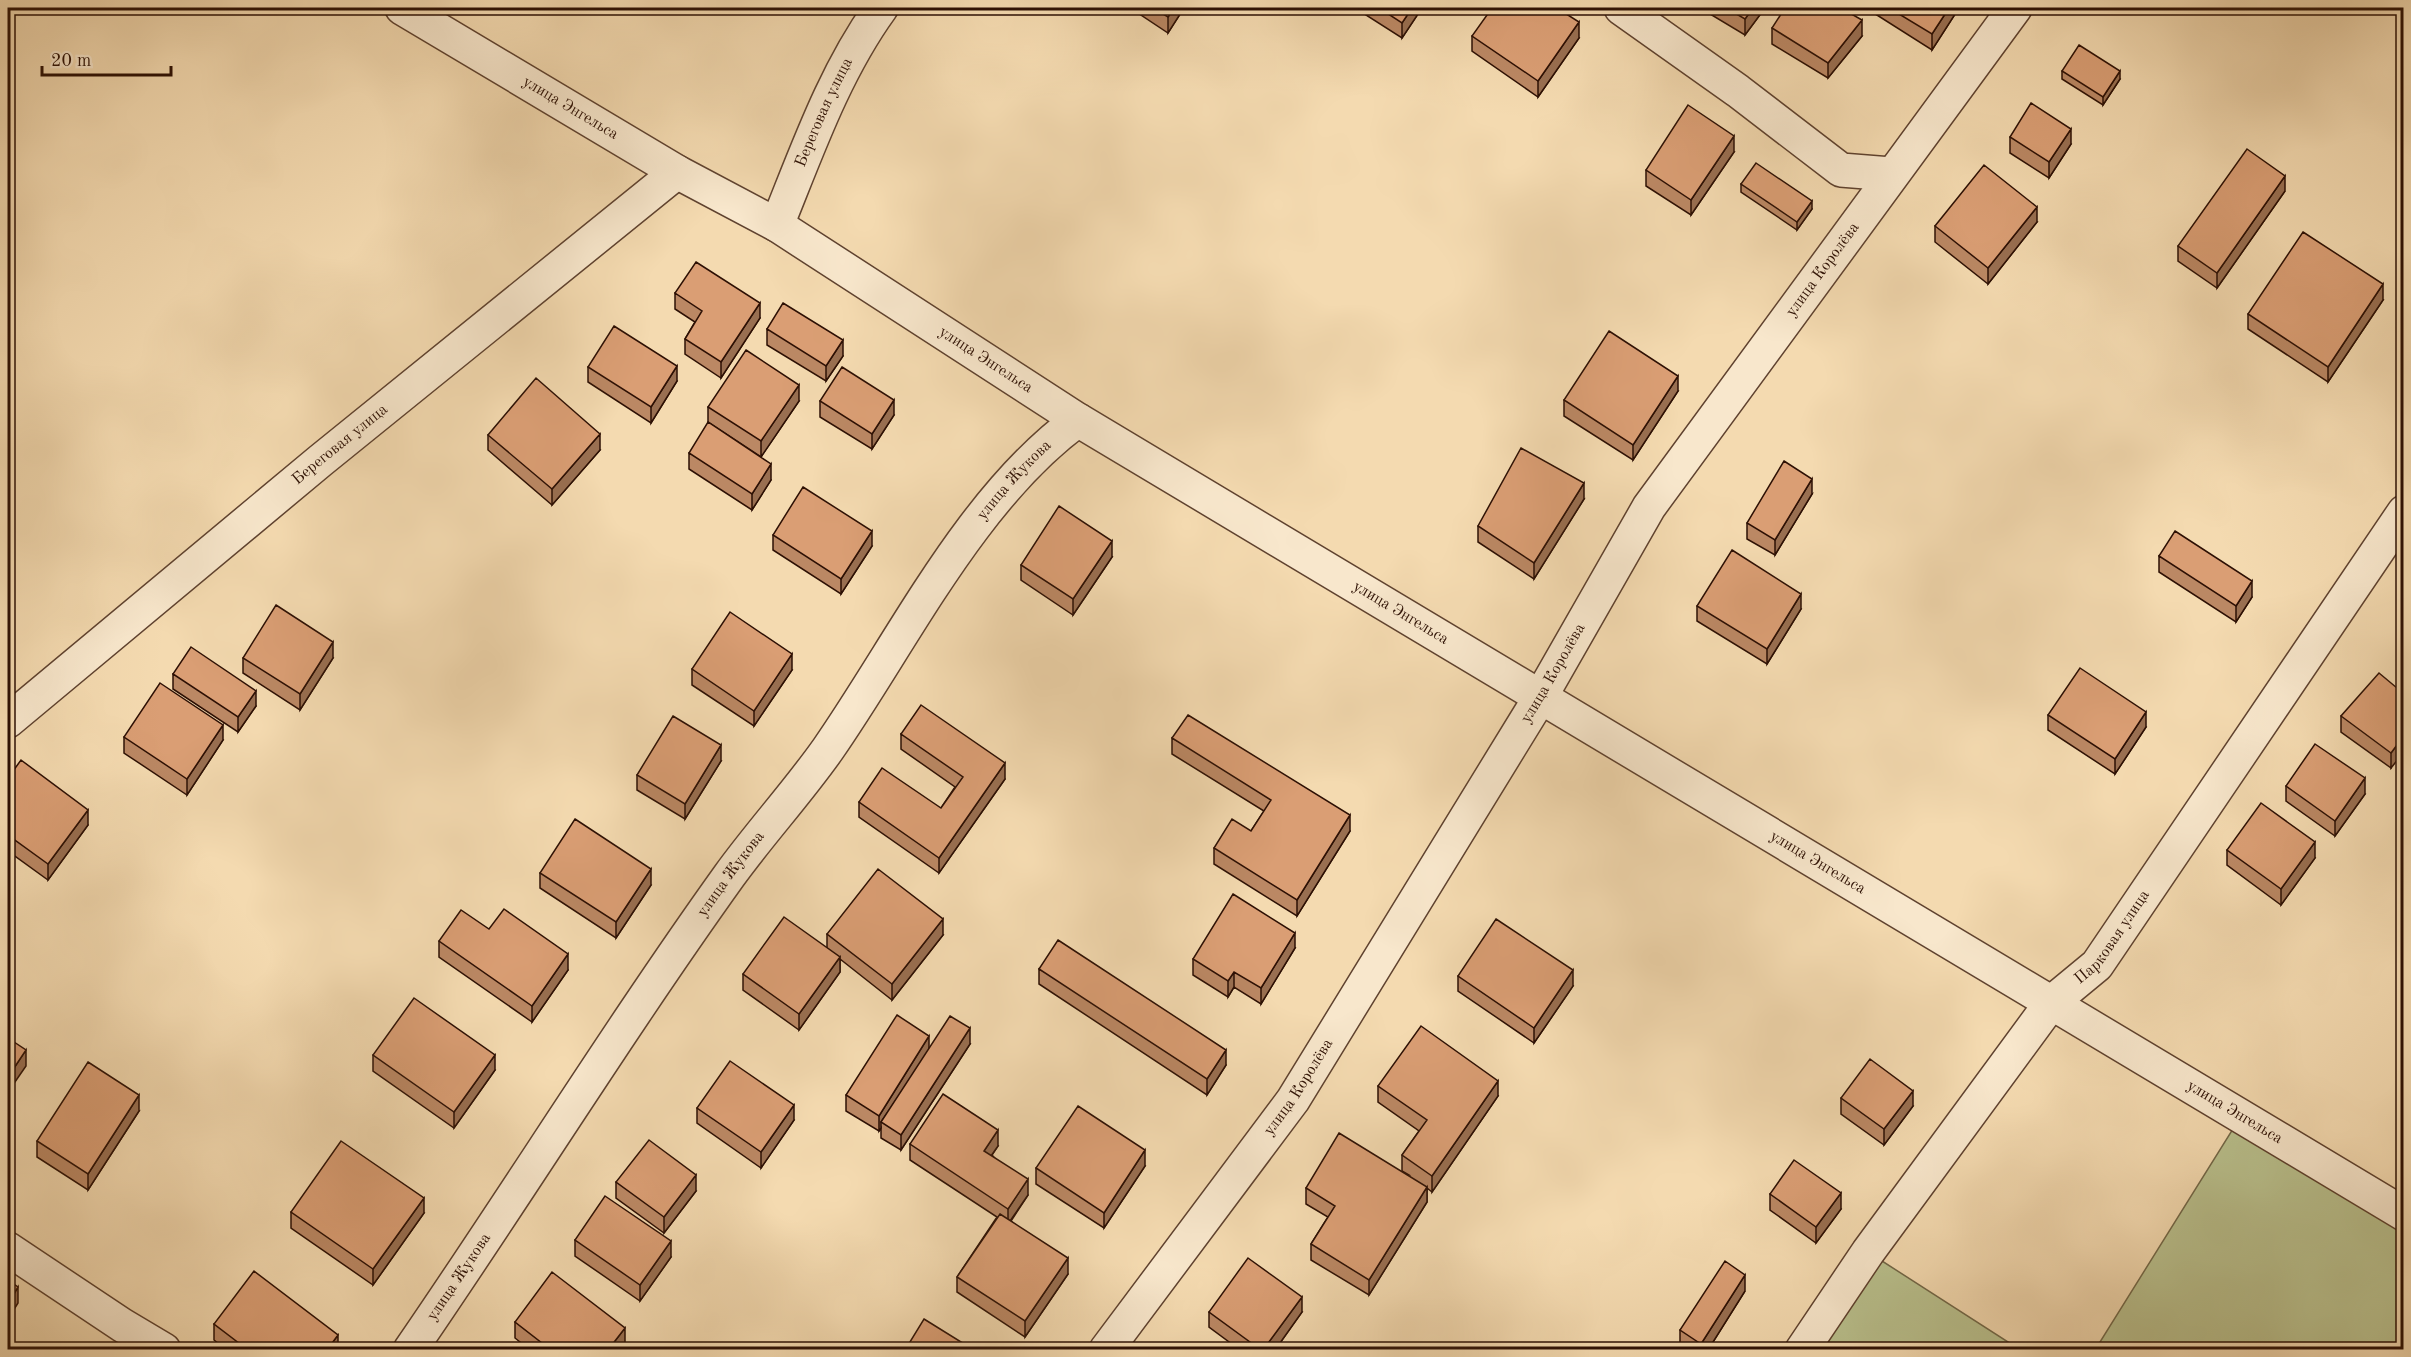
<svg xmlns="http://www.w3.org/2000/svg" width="2411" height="1357" viewBox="0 0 2411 1357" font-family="'Old Standard TT',serif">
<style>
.green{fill:#b9c08d;stroke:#736848;stroke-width:1.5}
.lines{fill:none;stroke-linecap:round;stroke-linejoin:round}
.minor-casing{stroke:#5f422f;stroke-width:36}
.minor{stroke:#f8e7cc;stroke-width:33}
.wall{fill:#bb8864;stroke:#2d1004;stroke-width:1.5}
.shaded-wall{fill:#996f51;stroke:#2d1004;stroke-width:1.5}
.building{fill:#da9e74;stroke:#2d1004;stroke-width:1.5}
.labels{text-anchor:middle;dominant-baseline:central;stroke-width:4.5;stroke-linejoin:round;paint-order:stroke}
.street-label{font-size:16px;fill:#2d1004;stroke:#f8e7cc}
</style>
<rect width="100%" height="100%" fill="#f4dab0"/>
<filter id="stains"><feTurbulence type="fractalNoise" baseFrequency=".00333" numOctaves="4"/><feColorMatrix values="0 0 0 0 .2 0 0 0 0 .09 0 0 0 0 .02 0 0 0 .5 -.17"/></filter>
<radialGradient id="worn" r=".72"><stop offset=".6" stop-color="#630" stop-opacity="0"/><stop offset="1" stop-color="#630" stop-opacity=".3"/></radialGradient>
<path class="green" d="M2241,1116L2403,1214V1349L2095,1350Z
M1868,1252L2019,1349L1802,1350Z"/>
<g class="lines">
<g class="minor-casing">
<g id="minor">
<path id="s1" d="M402,8L677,172L777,225L1078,420L2404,1214"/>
<path d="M1621,8L1738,91L1841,170L1891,174"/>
<path id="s2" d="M777,225C807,151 834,73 881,8"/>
<path id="s3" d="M8,721L320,461L677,172"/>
<path d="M8,1249L122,1325L164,1350"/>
<path id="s4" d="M410,1350C518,1193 618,1031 729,876C760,833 797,793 828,749C903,641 971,498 1078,420"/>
<path id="s5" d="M1106,1350L1293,1100L1541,696L1649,507L2015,8"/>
<path id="s6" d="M1802,1350L1868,1252L2051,1003L2097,965L2404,512"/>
</g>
</g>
<use href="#minor" class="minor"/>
</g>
<path class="wall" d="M1138,8H1184L1168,33L1138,13Z
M1355,8H1422L1402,38Z
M1700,8H1765L1745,35Z
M1869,8H1959L1932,50L1869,10Z
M1772,28L1862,36L1828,78L1772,44Z
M1472,36L1579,38L1538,97L1472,51Z
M2062,71L2120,79L2103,105L2062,79Z
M2010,137L2071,144L2049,178L2010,153Z
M1734,152L1691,215L1646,186V170Z
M1741,184L1812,209L1797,230L1741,192Z
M2285,191L2217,288L2178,261V246Z
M2037,222L1988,284L1935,242V226Z
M675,293L760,318L721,378L685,354V339L695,322L675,309Z
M2383,300L2328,382L2248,329V314Z
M767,329L843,356L826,381L767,345Z
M588,367L677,381L651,423L588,382Z
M1678,391L1633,460L1564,416V400Z
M799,401L761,457L708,422V407Z
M820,401L894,415L872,449L820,417Z
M488,435L600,450L552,505L488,450Z
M689,453L771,480L752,510L689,469Z
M1812,494L1775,555L1747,539V523Z
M1584,499L1534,579L1478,542V526Z
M773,535L872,546L841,594L773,550Z
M2159,556L2252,597L2236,622L2159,572Z
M1112,557L1073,615L1021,580V565Z
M1697,606L1801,609L1767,664L1697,621Z
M243,658H333L300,710L243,673Z
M692,669L792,670L754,726L692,685Z
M173,674L256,706L238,732L173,689Z
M2403,693L2391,768L2341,732V716Z
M2048,715L2146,727L2115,774L2048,730Z
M901,734L1005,779L939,873L859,817V802L941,808L955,787L901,749Z
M124,737L223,740L187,795L124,753Z
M1172,738L1350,831L1297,916L1214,864V848L1251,831L1264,811L1172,754Z
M721,761L685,819L637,790V775Z
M8,778L88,825L48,880L8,851Z
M2286,786L2365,794L2335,836L2286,801Z
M2227,850L2315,858L2281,905L2227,865Z
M540,873L651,885L616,938L540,888Z
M489,929L568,970L532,1022L439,957V941Z
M827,934L943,935L892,1000L840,959V972L799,1030L743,990V974L827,948Z
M1295,948L1261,1004L1234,987L1228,997L1193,975V959Z
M1039,969L1226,1065L1207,1095L1039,984Z
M1458,976L1573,986L1534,1043L1458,991Z
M970,1044L901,1150L881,1138V1128L879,1131L846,1111V1095L929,1048Z
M373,1055L495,1070L454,1128L373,1071Z
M1378,1086L1498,1096L1432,1192L1427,1188V1202L1369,1295L1311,1260V1244L1328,1217L1306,1204V1188L1409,1175L1402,1171V1155L1419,1131L1378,1102Z
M1841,1098L1913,1106L1884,1145L1841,1114Z
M697,1108L794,1120L761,1168L697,1123Z
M139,1111L88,1190L37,1157V1141Z
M910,1144L998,1146L992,1155L1028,1195L1011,1221L1068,1274L1025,1337L957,1292V1277L997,1217L910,1160Z
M1145,1166L1104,1228L1036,1184V1168Z
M616,1182L696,1191L664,1233L616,1198Z
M1770,1194L1841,1209L1816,1243L1770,1210Z
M291,1212L424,1213L373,1285L291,1228Z
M575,1240L671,1257L640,1301L575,1256Z
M1745,1291L1708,1350H1686L1680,1346V1330Z
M1209,1312H1302L1275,1350H1240L1209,1327Z
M515,1322L625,1343L620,1350H530L515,1338Z
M214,1324L338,1350H227L214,1340Z"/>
<path class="shaded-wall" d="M1174,8H1184L1168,33V17Z
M1412,8H1422L1402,38V23Z
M1753,8H1765L1745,35V19Z
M1949,8H1959L1932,50V34Z
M1862,20V36L1828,78V63Z
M1579,22V38L1538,97V81Z
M2120,71V79L2103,105V97Z
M2071,129V144L2049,178V162Z
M1734,136V152L1691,215V200Z
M2285,176V191L2217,288V273Z
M1812,201V209L1797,230V222Z
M2037,207V222L1988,284V268Z
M2383,284V300L2328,382V367Z
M760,303V318L721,378V362Z
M843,340V356L826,381V366Z
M677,366V381L651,423V407Z
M1678,376V391L1633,460V445Z
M799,385V401L761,457V441Z
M894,400V415L872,449V434Z
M600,434V450L552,505V489Z
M771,464V480L752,510V494Z
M1812,479V494L1775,555V540Z
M1584,483V499L1534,579V563Z
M872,531V546L841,594V579Z
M1112,541V557L1073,615V599Z
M2252,581V597L2236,622V606Z
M1801,594V609L1767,664V649Z
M333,642V658L300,710V694Z
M792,654V670L754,726V711Z
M256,691V706L238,732V717Z
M2146,712V727L2115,774V759Z
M223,725V740L187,795V779Z
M2403,737V753L2391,768V753Z
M721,745V761L685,819V804Z
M1005,763V779L939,873V858Z
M2365,778V794L2335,836V821Z
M88,810V825L48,880V864Z
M1350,815V831L1297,916V900Z
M2315,842V858L2281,905V889Z
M651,869V885L616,938V922Z
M943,919V935L892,1000V984Z
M1295,933V948L1261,1004V988Z
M568,954V970L532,1022V1006Z
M840,957V972L799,1030V1014Z
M1573,970V986L1534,1043V1028Z
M1234,972V987L1228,997V981Z
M970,1028V1044L901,1150V1135Z
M929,1036V1052L881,1122V1128L879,1131V1116Z
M26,1050V1066L8,1092V1077Z
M1226,1050V1065L1207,1095V1079Z
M495,1055V1070L454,1128V1112Z
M1498,1081V1096L1432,1192V1176Z
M1913,1091V1106L1884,1145V1129Z
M139,1095V1111L88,1190V1174Z
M794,1105V1120L761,1168V1152Z
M998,1130V1146L984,1166V1151Z
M1145,1150V1166L1104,1228V1213Z
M696,1175V1191L664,1233V1217Z
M1028,1179V1195L1008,1224V1209Z
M1427,1187V1202L1369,1295V1280Z
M1841,1193V1209L1816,1243V1227Z
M424,1198V1213L373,1285V1269Z
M671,1241V1257L640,1301V1285Z
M1068,1258V1274L1025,1337V1321Z
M1745,1275V1291L1708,1350H1701V1344Z
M18,1287V1303L8,1319V1304Z
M1302,1297V1312L1275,1350H1263Z
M625,1328V1343L620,1350H608Z
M338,1335V1350H327Z"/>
<path class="building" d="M1153,8H1174L1168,17Z
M1379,8H1412L1402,23Z
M1492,8H1557L1579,22L1538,81L1472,36Z
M1726,8H1753L1745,19Z
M1785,8H1841L1862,20L1828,63L1772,28Z
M1889,8H1949L1932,34Z
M2079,45L2120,71L2103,97L2062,71Z
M2031,103L2071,129L2049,162L2010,137Z
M1688,105L1734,136L1691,200L1646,170Z
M2247,149L2285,176L2217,273L2178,246Z
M1756,163L1812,201L1797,222L1741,184Z
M1984,165L2037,207L1988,268L1935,226Z
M2303,232L2383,284L2328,367L2248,314Z
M696,262L760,303L721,362L685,339L702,311L675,293Z
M783,303L843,340L826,366L767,329Z
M614,326L677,366L651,407L588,367Z
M1609,331L1678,376L1633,445L1564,400Z
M746,350L799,385L761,441L708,407Z
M842,367L894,400L872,434L820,401Z
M536,378L600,434L552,489L488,435Z
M708,422L771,464L752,494L689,453Z
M1521,448L1584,483L1534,563L1478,526Z
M1784,461L1812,479L1775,540L1747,523Z
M803,487L872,531L841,579L773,535Z
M1059,506L1112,541L1073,599L1021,565Z
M2175,531L2252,581L2236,606L2159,556Z
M1732,550L1801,594L1767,649L1697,606Z
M276,605L333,642L300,694L243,658Z
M730,612L792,654L754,711L692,669Z
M191,647L256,691L238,717L173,674Z
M2080,668L2146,712L2115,759L2048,715Z
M2379,673L2403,693V737L2391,753L2341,716Z
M160,683L223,725L187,779L124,737Z
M921,705L1005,763L939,858L859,802L882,768L941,808L963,777L901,734Z
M1188,715L1350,815L1297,900L1214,848L1232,819L1251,831L1271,800L1172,738Z
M673,716L721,745L685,804L637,775Z
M2315,744L2365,778L2335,821L2286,786Z
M21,760L88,810L48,864L8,835V778Z
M2261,803L2315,842L2281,889L2227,850Z
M575,819L651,869L616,922L540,873Z
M878,869L943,919L892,984L827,934Z
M1233,894L1295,933L1261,988L1234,972L1228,981L1193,959Z
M504,909L568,954L532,1006L439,941L461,910L489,929Z
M784,917L840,957L799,1014L743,974Z
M1496,919L1573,970L1534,1028L1458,976Z
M1058,940L1226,1050L1207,1079L1039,969Z
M414,998L495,1055L454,1112L373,1055Z
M897,1015L929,1036L879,1116L846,1095Z
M950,1016L970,1028L901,1135L881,1122Z
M1421,1026L1498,1081L1432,1176L1402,1155L1427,1120L1378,1086Z
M8,1038L26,1050L8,1077Z
M1870,1059L1913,1091L1884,1129L1841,1098Z
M730,1061L794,1105L761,1152L697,1108Z
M88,1062L139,1095L88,1174L37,1141Z
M943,1094L998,1130L984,1151L1028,1179L1008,1209L910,1144Z
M1078,1106L1145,1150L1104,1213L1036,1168Z
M1339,1133L1427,1187L1369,1280L1311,1244L1335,1206L1306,1188Z
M649,1140L696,1175L664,1217L616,1182Z
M341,1141L424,1198L373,1269L291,1212Z
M1794,1160L1841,1193L1816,1227L1770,1194Z
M605,1196L671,1241L640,1285L575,1240Z
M1000,1214L1068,1258L1025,1321L957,1277Z
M1248,1258L1302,1297L1263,1350H1261L1209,1312Z
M1725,1261L1745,1275L1701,1344L1680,1330Z
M254,1271L338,1335L327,1350H248L214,1324Z
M552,1272L625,1328L608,1350H551L515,1322Z
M8,1280L18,1287L8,1304Z
M924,1319L974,1350H905Z
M1541,1345L1548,1350H1539Z"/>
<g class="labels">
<g class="street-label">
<text stroke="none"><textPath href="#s1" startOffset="196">улица Энгельса</textPath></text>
<text stroke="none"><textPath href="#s2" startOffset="122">Береговая улица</textPath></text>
<text stroke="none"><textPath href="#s5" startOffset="1298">улица Королёва</textPath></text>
<text stroke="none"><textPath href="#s1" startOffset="682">улица Энгельса</textPath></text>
<text stroke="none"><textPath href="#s3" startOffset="432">Береговая улица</textPath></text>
<text stroke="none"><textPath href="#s4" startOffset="1060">улица Жукова</textPath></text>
<text stroke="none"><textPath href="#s1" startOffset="1168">улица Энгельса</textPath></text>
<text stroke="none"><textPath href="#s5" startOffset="812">улица Королёва</textPath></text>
<text stroke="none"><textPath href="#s1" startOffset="1654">улица Энгельса</textPath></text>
<text stroke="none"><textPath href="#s4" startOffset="574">улица Жукова</textPath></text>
<text stroke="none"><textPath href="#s6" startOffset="518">Парковая улица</textPath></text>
<text stroke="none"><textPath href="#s5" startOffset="326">улица Королёва</textPath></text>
<text stroke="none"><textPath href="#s1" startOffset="2140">улица Энгельса</textPath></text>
<text stroke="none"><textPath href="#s4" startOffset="88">улица Жукова</textPath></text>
</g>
</g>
<rect width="2411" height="1357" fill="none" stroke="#f4dab0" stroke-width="30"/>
<rect x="9" y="9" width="2393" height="1339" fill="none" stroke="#2d1004" stroke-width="3"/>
<rect x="15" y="15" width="2381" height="1327" fill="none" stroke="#2d1004" stroke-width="1.5"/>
<path d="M42 66v9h129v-9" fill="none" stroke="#2d1004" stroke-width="3"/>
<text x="51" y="66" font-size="18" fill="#2d1004" stroke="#f8e7cc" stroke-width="4.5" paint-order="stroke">20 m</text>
<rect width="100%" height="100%" filter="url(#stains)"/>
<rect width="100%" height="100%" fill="url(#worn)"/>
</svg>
